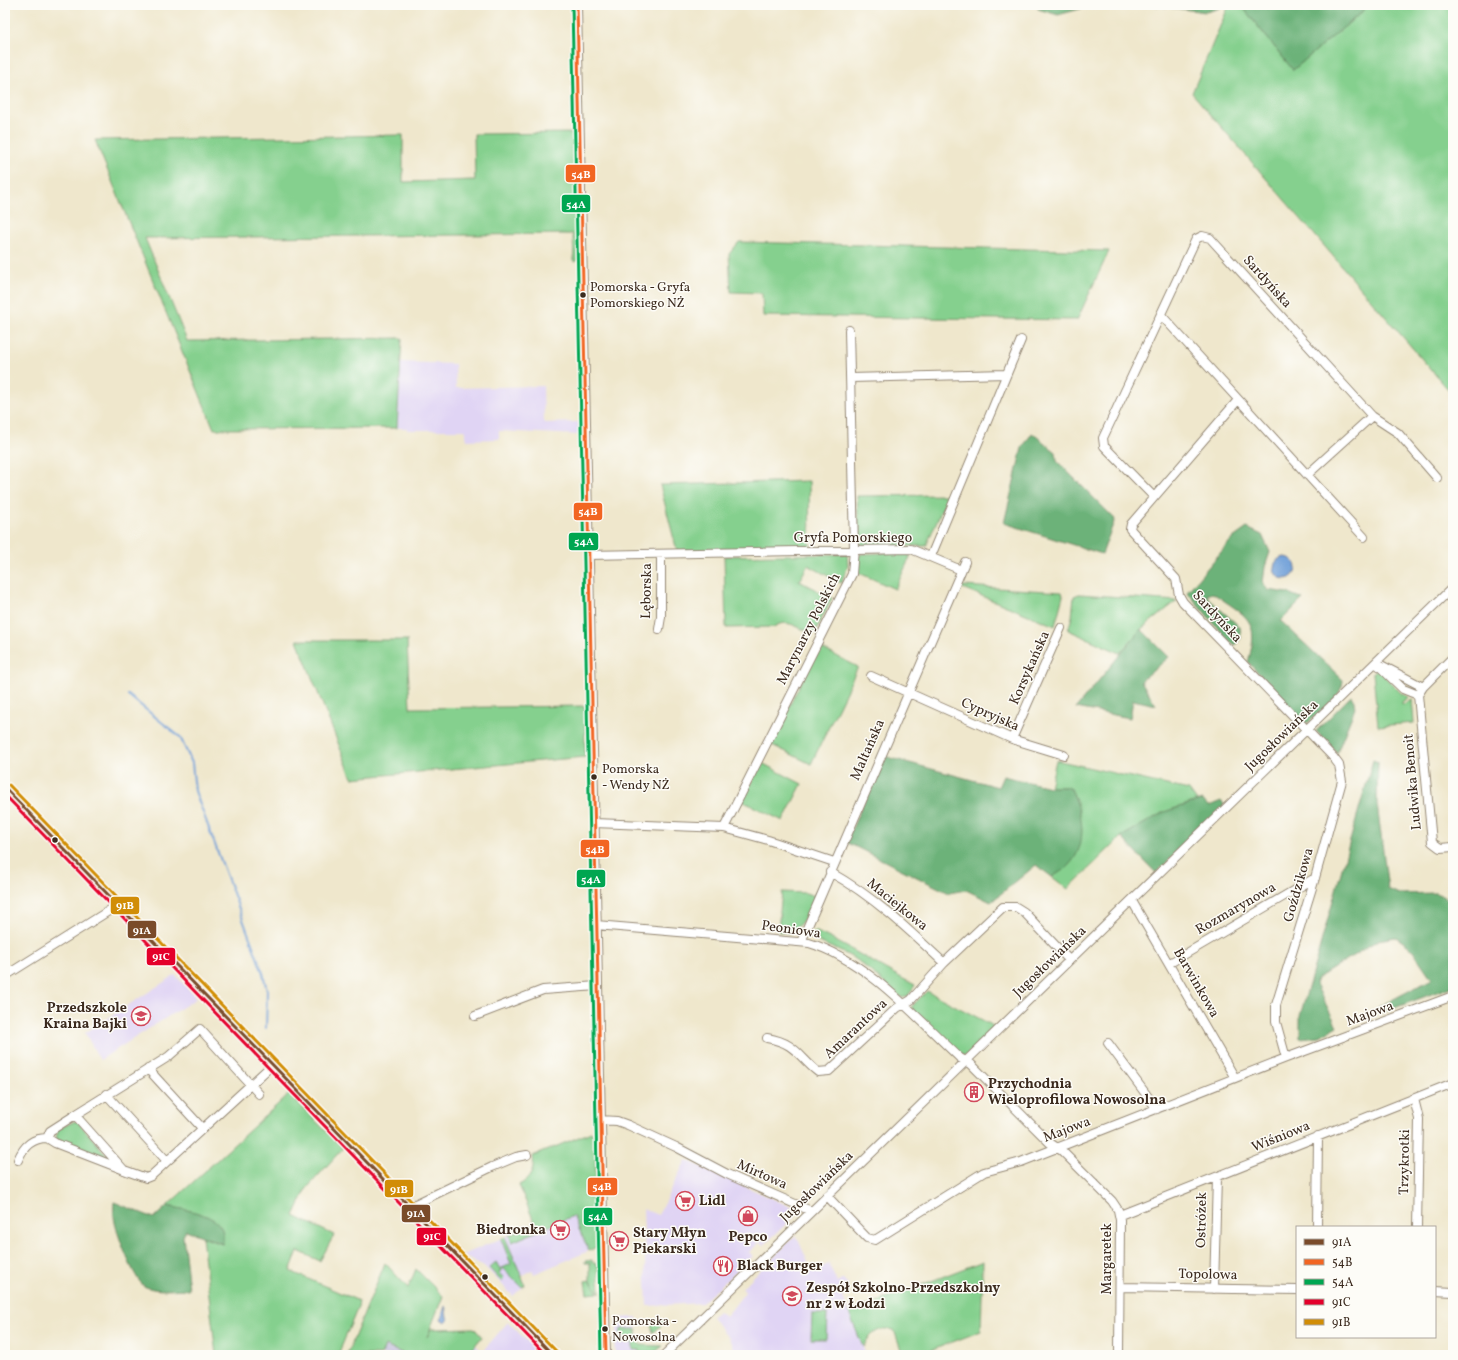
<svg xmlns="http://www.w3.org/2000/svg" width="1458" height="1360" viewBox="0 0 1458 1360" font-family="Vollkorn,serif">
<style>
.built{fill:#e0d4f4}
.industrial{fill:#c4c0db}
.green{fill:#85d08e;stroke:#607d56}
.forest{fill:#6cb279;stroke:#546e4c}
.water{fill:#6e9fd8;stroke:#54647b}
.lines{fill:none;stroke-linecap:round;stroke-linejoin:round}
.stream{stroke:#6e9fd8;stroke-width:2}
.minor-casing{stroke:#958875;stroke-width:10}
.minor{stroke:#fff;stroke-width:8}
.bus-1-casing{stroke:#fdfcf7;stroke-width:6}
.bus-2-casing{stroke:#fdfcf7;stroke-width:6}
.bus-3-casing{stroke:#fdfcf7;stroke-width:6}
.bus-4-casing{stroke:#fdfcf7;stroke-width:6}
.bus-5-casing{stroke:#fdfcf7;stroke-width:6}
.bus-1{stroke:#7a4b2a;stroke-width:3}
.bus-2{stroke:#f26522;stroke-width:3}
.bus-3{stroke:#00a651;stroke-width:3}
.bus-4{stroke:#e4002b;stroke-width:3}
.bus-5{stroke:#d18d06;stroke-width:3}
.bus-dot{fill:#3b2a1e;stroke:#fdfcf7;stroke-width:1.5}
.labels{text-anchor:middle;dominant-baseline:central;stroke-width:3;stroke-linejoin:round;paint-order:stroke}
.bus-label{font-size:13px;fill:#3b2a1e;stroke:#fdfcf7;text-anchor:start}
.street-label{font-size:14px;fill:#3b2a1e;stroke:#fdfcf7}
.poi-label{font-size:14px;font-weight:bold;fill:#3b2a1e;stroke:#fdfcf7;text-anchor:start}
.line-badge{stroke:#fdfcf7;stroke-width:1.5}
.badge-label{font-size:11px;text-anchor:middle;font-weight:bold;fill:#fff}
</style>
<rect width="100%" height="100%" fill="#fdfcf7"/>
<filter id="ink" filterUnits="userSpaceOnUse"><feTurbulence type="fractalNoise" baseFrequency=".025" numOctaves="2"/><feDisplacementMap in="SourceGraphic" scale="8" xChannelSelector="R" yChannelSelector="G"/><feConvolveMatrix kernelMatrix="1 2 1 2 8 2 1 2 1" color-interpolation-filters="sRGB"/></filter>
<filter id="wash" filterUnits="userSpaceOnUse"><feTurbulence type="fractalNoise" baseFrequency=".012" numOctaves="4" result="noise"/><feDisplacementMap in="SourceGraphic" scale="16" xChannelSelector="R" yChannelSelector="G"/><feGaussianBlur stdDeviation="0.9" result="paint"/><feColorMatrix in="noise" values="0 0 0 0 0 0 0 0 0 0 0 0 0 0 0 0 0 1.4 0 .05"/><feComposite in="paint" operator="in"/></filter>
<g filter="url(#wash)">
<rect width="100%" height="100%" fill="#efe7cc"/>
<path class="built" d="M401,362L455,364L456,388L543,386L544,423L579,422V435L499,431V439L467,440L465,430H407V428H397Z
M175,975L197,998L100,1060L85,1033Z
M686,1160L800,1211L764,1245L760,1242L749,1252L753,1256L702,1303L647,1306L643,1209L658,1215Z
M573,1216L589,1251L534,1274L532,1270L522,1276L525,1285L513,1296L484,1266L463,1255L509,1235L512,1242Z
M796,1235L812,1271L829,1264L837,1283L843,1279L848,1284L841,1292L866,1355H733L736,1354L731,1341L712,1317L718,1311L726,1316L729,1313L745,1292L742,1288Z
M637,1317V1342L643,1355H615L614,1335H617V1318Z
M508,1322L541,1355H472V1347L475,1344L482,1352Z"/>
<path class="industrial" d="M385,1346L407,1355H381Z"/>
<path class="green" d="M1229,5H1241L1293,70L1362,12L1365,5H1453V395L1192,93Z
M575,133L578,260L574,262L573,234L145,238L187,341L402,338L397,428L214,429L95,140L403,135V182L475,180L474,134Z
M739,242L1109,251L1077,320L763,316L762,293L731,292L729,254Z
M809,481L810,547L677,551L660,485Z
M948,495L926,546H862L859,541L857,496Z
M904,552L909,554L910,557L895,589L857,572L858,556L861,554Z
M847,554L848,566L841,583L808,565L799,581L832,598L815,632C801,633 790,616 774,627L726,628L724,556Z
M964,586L1062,592L1063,596L1055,626L960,587Z
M1079,594L1177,601L1141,629L1120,653L1068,630L1072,617L1074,596Z
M297,640H407L410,708L585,706V757L352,778Z
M819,647L858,667L811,764L770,744Z
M1377,669L1401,693L1409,697L1402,702V705L1412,699L1414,723L1378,726L1373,673Z
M1056,760L1189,790L1197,801L1164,812L1121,837L1068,889L1052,877L1068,866L1077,802L1070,787H1050Z
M762,763L802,784L783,821L742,801Z
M782,892L806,893L814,896L816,892C812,908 804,922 791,933L779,932L778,930Z
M815,931C849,946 881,968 915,985L908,996L902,998L857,960L846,954L810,938V935Z
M927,991L990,1024L994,1027L969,1054L964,1056L960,1054L912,1009V1006Z
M289,1094L343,1148L307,1188L294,1216L334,1235L320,1261L298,1251L290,1271L359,1301L358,1307L338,1355H216L202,1237L222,1244C226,1214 189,1211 167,1206Z
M75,1121L78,1122L110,1159L109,1160L56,1139L58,1129Z
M591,1132L595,1138L598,1246L589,1251L573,1216L512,1242L509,1235L535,1224L519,1185C531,1179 535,1169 533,1156Z
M505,1237L524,1282L525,1285L522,1287L503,1268L499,1273L504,1278L501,1281L489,1268L496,1262L500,1269L511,1264L501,1239Z
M592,1260V1262L598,1265L600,1293L590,1280V1263H585V1261Z
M983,1261L981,1331L919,1355H903L894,1330C878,1326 871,1334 863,1347L849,1313Z
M385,1263L408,1288L416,1269L443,1296L427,1337L431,1329L474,1328L482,1337L472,1349H459V1352H447V1355H407L385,1346L381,1355H347Z
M590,1280L598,1293L587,1294L585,1281Z
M812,1314H827L826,1339H811Z
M665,1320V1322L653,1333L651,1322Z
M621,1329H637V1341L641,1345L663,1346L651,1355H639V1350H633V1342H620Z"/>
<path class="forest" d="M1037,5H1094L1058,15L1038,9Z
M1150,5H1221L1220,8L1206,12Z
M1241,5H1365L1362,12L1293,70Z
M1032,433L1056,452L1057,461L1115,519L1102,554L1004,523L1022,448Z
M1247,528L1262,535L1270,552L1265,567L1263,583L1268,590L1288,593L1303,599L1281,621L1343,680C1342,698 1321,710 1309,722L1304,723L1248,662C1261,618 1246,617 1213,593L1207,595L1211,601L1240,627L1241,638L1235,645L1228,640L1187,592L1233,538Z
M1141,629L1169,657L1141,681L1156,705L1133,700L1130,718L1076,708Z
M1351,696L1354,701L1355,708L1337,753L1316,731Z
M884,756L998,787L1003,776L1050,787H1070C1082,811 1090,844 1068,866C1064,870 1057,874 1052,877L1036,865L991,902L966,890L949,893L846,842Z
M1373,760L1378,762L1377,804L1388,889L1399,894L1435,893C1443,895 1446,900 1453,903V986L1381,1013L1378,1007L1432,979L1410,947L1396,937L1378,940L1318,978L1315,983L1337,1026L1320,1036L1300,1038V1016Z
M1202,800L1209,806L1221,801L1224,804V807L1156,873L1121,837L1164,812Z
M114,1202L154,1218L167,1206C181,1209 212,1213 220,1226C224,1231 223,1238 223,1244L186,1230L183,1236L189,1289C176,1289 158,1292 146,1287C136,1284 120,1241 117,1230C114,1221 113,1212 114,1202Z"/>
<path class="water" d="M1274 568a11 11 0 1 1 22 0a11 11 0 1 1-22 0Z
M445,1306L447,1308L446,1313L448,1320L445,1322L441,1319Z"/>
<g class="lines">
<path class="stream" d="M128,695L180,737L192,763L195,791L263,973L267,991L266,1028"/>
</g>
</g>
<g filter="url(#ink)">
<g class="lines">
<g class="minor-casing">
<path id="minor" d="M577,5L606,1355
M1162,316L1364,537
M851,378L1006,374
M1238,400L1131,524L1130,529L1176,579L1179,595L1183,602L1333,757L1339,765L1342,781L1315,878L1276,1005V1022L1286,1058
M1307,475L1372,416
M1154,497L1104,446L1103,438L1196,239L1202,236L1210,238L1372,416L1398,433L1437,478
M588,555L911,549L961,570
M931,556L1021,340
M659,629L661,617V554
M1453,657L1423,687L1418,695L1432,842L1440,848L1453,847
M1376,663L1403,689L1418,695
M1381,665L1423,687
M871,676L1012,739L1064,755
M1012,739L1061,628
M5,788L553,1355
M594,823L724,828L768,840L834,862
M724,828L852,574L854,549L849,330
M830,872C873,896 908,929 944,963
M1132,901L1235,1078
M596,925L809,943C867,960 917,1018 960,1058L971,1064L1050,1143L1062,1151L1112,1201L1118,1210L1120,1220L1119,1355
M801,942L965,562
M1170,963L1315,878
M5,976L118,905
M475,1016L543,990L597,986
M767,1038C796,1043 798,1056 818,1072L829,1071L897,1008L911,1000L944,963L1003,907H1016L1024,912L1069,960
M1108,1043L1157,1109
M148,1069L202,1128
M106,1094L167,1161
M259,1094L200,1029L168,1057L75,1115L124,1170L146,1178L151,1176L272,1065
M1414,1099L1419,1119L1417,1227
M600,1120L617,1121L628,1125L676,1147L727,1174L811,1211
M47,1138L55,1143L122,1169
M18,1160C23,1147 32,1138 47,1138L50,1131L75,1115
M827,1196L867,1238L875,1240L984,1172L1021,1162L1286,1058L1453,996
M409,1207L492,1167L516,1157L527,1155
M1120,1215L1453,1083
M1317,1227L1318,1136
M1120,1287L1297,1290
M1214,1289L1217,1177
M1435,1291L1453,1292
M664,1355L1453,587"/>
</g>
<use href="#minor" class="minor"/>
<g class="bus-1-casing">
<path id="bus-1" d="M5,788L553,1355"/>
</g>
<g class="bus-2-casing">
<path id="bus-2" d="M577,5L606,1355"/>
</g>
<g class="bus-3-casing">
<path id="bus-3" d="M572,5L601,1355"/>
</g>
<g class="bus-4-casing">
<path id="bus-4" d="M5,795L546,1355"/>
</g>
<g class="bus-5-casing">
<path id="bus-5" d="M9,785L557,1352"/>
</g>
<use href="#bus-1" class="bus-1"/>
<use href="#bus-2" class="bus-2"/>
<use href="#bus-3" class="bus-3"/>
<use href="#bus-4" class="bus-4"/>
<use href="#bus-5" class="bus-5"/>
</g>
</g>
<defs>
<g id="school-ring" transform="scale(1)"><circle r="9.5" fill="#fdfcf7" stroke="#d1495b" stroke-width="1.5"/><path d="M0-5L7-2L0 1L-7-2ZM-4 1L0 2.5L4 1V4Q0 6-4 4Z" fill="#d1495b"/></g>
<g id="building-ring" transform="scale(1)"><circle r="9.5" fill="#fdfcf7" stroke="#d1495b" stroke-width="1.5"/><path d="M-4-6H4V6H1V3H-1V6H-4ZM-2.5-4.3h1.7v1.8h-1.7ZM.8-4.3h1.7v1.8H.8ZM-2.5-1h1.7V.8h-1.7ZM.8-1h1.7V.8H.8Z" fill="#d1495b"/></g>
<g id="supermarket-ring" transform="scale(1)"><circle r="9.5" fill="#fdfcf7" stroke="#d1495b" stroke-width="1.5"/><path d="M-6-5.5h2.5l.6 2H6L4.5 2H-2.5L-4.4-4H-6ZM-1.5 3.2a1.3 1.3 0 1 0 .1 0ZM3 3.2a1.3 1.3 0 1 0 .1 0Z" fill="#d1495b"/></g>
<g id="shop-ring" transform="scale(1)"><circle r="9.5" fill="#fdfcf7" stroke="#d1495b" stroke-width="1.5"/><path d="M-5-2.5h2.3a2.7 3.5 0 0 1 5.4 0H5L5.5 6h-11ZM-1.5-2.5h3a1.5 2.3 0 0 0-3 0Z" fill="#d1495b"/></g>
<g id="restaurant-ring" transform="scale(1)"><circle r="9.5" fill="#fdfcf7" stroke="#d1495b" stroke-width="1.5"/><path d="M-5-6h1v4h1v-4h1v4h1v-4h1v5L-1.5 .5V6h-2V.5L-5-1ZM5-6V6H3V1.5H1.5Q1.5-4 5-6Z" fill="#d1495b"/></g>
</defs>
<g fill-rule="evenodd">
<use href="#school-ring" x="141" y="1016"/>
<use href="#building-ring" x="974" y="1092"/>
<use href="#supermarket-ring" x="685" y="1201"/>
<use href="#shop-ring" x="748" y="1216"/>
<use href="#supermarket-ring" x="560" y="1230"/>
<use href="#supermarket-ring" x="619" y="1241"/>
<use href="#restaurant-ring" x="723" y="1266"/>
<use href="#school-ring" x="792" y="1296"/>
</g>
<g class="bus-dot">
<circle cx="583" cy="295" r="3.5"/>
<circle cx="594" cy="777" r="3.5"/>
<circle cx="55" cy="840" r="3.5"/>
<circle cx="485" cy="1277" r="3.5"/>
<circle cx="605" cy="1329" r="3.5"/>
</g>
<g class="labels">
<g class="bus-label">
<text x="590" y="288">Pomorska - Gryfa<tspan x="590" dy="16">Pomorskiego NŻ</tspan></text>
<text x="602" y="770">Pomorska<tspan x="602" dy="16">- Wendy NŻ</tspan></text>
<text x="612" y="1322">Pomorska -<tspan x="612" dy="16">Nowosolna</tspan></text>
</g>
<g class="street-label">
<text transform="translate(1267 282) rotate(48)">Sardyńska</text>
<text x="853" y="538">Gryfa Pomorskiego</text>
<text transform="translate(647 591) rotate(-89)">Lęborska</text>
<text transform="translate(1217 617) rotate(47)">Sardyńska</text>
<text transform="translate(809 629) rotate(-63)">Marynarzy Polskich</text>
<text transform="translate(1030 668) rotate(-66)">Korsykańska</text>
<text transform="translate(990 715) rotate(24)">Cypryjska</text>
<text transform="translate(1282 736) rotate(-44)">Jugosłowiańska</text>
<text transform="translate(868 750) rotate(-66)">Maltańska</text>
<text transform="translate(1413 782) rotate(-95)">Ludwika Benoit</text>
<text transform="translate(1299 885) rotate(-74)">Goździkowa</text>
<text transform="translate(897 905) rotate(39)">Maciejkowa</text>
<text transform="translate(1236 909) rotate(-30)">Rozmarynowa</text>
<text transform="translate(791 930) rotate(8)">Peoniowa</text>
<text transform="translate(1050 962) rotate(-44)">Jugosłowiańska</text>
<text transform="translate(1196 983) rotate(60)">Barwinkowa</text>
<text transform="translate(1370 1014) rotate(-20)">Majowa</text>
<text transform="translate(856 1029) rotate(-43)">Amarantowa</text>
<text transform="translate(1067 1130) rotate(-21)">Majowa</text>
<text transform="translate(1281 1137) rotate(-22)">Wiśniowa</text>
<text transform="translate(1405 1162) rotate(-89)">Trzykrotki</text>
<text transform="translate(762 1175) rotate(24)">Mirtowa</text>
<text transform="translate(817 1187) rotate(-44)">Jugosłowiańska</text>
<text transform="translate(1202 1220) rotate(-89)">Ostróżek</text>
<text transform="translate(1107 1259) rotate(-90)">Margaretek</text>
<text transform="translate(1208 1275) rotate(1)">Topolowa</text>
</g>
<g class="poi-label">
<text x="127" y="1008" text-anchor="end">Przedszkole<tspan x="127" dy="16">Kraina Bajki</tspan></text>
<text x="988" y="1084">Przychodnia<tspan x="988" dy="16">Wieloprofilowa Nowosolna</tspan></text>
<text x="699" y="1201">Lidl</text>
<text x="546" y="1230" text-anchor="end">Biedronka</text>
<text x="633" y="1233">Stary Młyn<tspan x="633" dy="16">Piekarski</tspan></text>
<text x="748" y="1237" text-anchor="middle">Pepco</text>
<text x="737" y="1266">Black Burger</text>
<text x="806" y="1288">Zespół Szkolno-Przedszkolny<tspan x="806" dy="16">nr 2 w Łodzi</tspan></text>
</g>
</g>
<g class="line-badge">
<rect x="565" y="164" width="31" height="19" rx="4" fill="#f26522"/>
<rect x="561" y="194" width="30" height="19" rx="4" fill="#00a651"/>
<rect x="573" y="502" width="30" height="19" rx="4" fill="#f26522"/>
<rect x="568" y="532" width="31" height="19" rx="4" fill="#00a651"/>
<rect x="580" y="839" width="30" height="19" rx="4" fill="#f26522"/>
<rect x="576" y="869" width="30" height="19" rx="4" fill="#00a651"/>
<rect x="110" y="896" width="30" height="19" rx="4" fill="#d18d06"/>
<rect x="127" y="920" width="30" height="19" rx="4" fill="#7a4b2a"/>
<rect x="146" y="947" width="30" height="19" rx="4" fill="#e4002b"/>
<rect x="587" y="1177" width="31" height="19" rx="4" fill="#f26522"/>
<rect x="384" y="1179" width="30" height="19" rx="4" fill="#d18d06"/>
<rect x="401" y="1204" width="30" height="19" rx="4" fill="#7a4b2a"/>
<rect x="583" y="1207" width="30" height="19" rx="4" fill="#00a651"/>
<rect x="416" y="1227" width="31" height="19" rx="4" fill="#e4002b"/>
</g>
<g class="badge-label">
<text x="581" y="178">54B</text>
<text x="576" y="208">54A</text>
<text x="588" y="515">54B</text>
<text x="584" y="545">54A</text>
<text x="595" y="853">54B</text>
<text x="591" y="883">54A</text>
<text x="125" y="909">91B</text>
<text x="142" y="934">91A</text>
<text x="161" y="960">91C</text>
<text x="602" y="1190">54B</text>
<text x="399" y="1193">91B</text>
<text x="416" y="1217">91A</text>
<text x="598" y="1220">54A</text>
<text x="432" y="1240">91C</text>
</g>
<rect width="1458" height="1360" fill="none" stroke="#fdfcf7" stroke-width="20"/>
<rect x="1296" y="1226" width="140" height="112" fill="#fdfcf7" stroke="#afa8a0"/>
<rect x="1304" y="1239" width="20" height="6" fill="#7a4b2a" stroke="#afa8a0"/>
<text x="1332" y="1246" font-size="12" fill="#3b2a1e">91A</text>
<rect x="1304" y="1259" width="20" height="6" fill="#f26522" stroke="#afa8a0"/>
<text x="1332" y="1266" font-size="12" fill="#3b2a1e">54B</text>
<rect x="1304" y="1279" width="20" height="6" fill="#00a651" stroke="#afa8a0"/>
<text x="1332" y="1286" font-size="12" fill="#3b2a1e">54A</text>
<rect x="1304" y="1299" width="20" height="6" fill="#e4002b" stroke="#afa8a0"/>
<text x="1332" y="1306" font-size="12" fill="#3b2a1e">91C</text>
<rect x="1304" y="1319" width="20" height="6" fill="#d18d06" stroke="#afa8a0"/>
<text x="1332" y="1326" font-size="12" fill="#3b2a1e">91B</text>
</svg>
